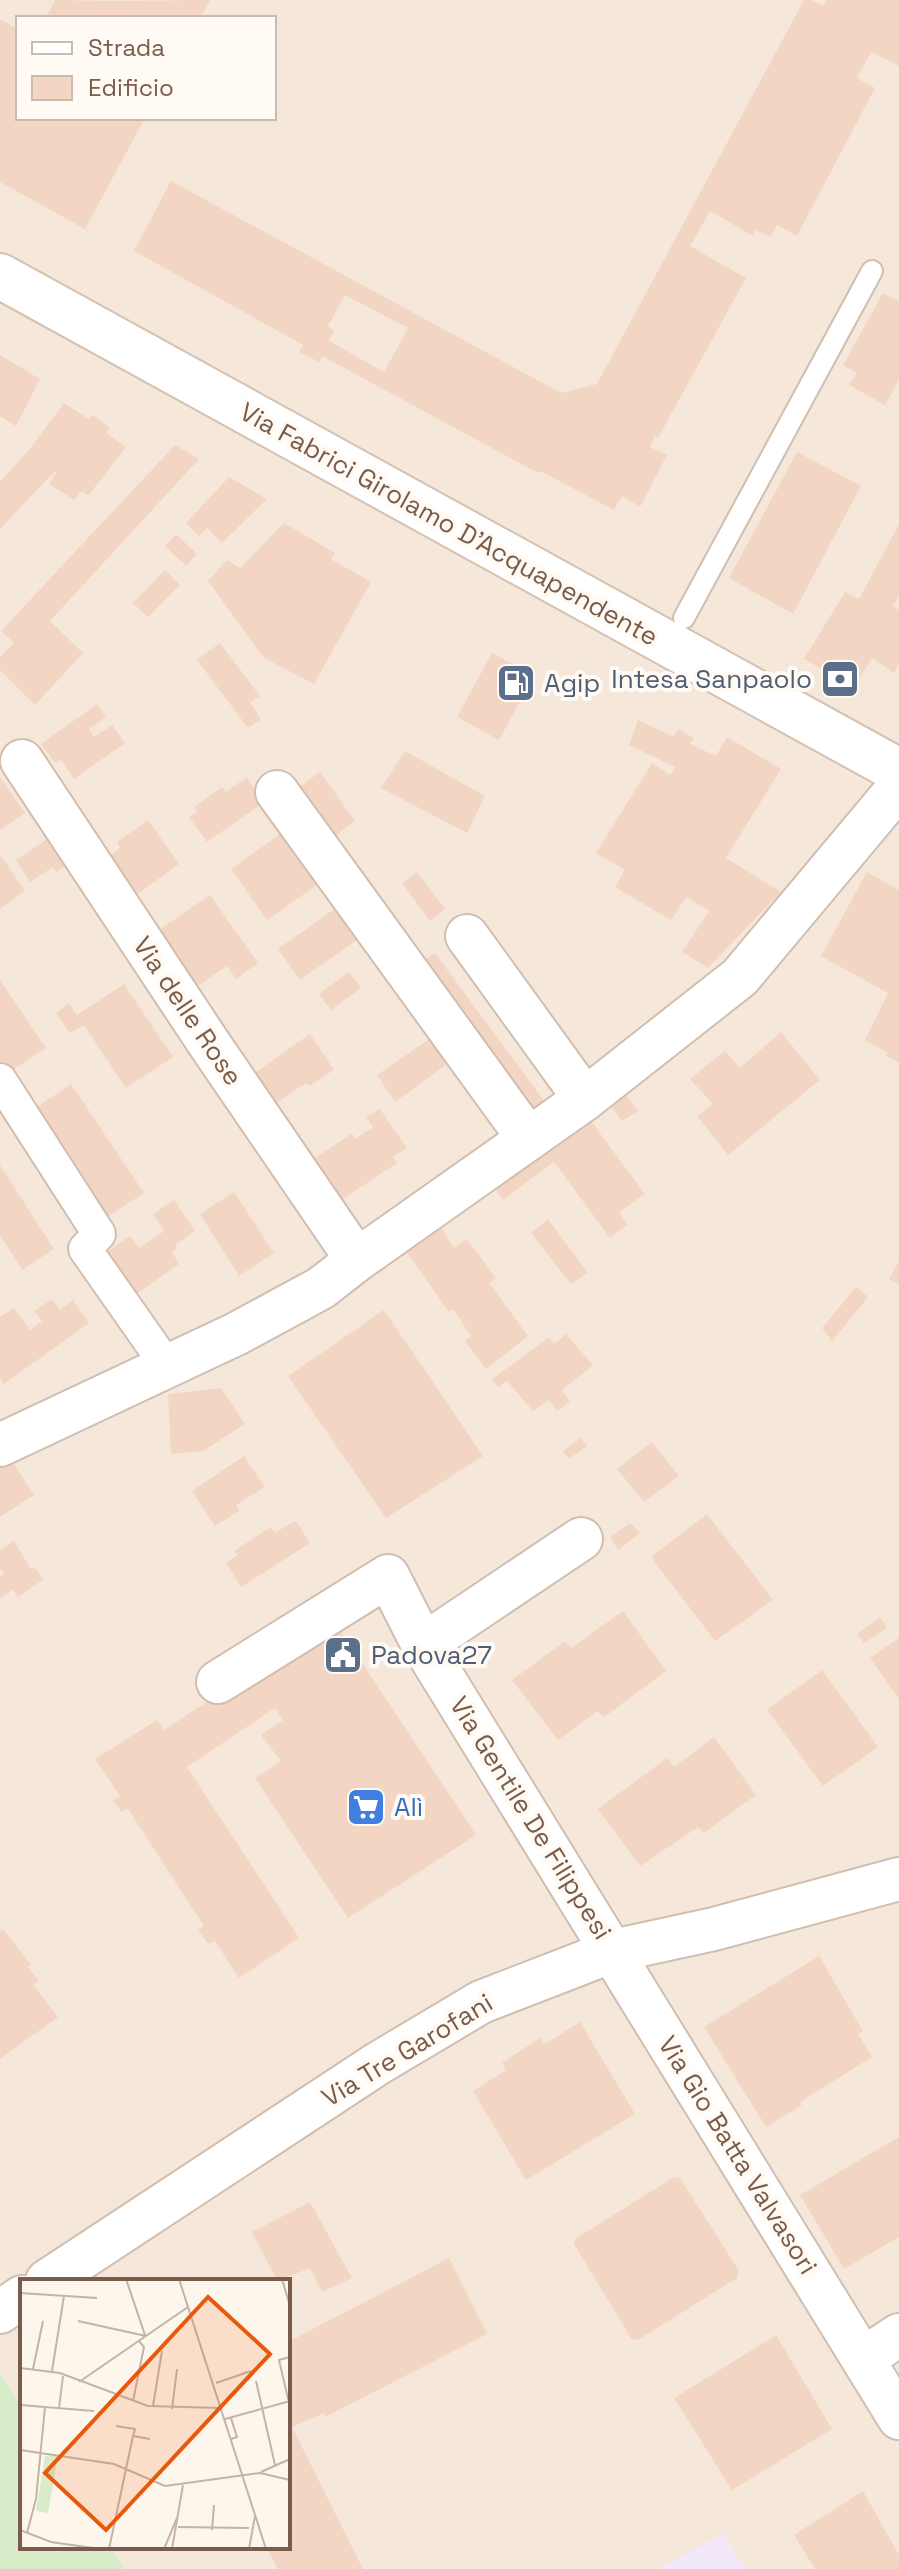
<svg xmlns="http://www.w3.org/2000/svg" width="899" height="2569" viewBox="0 0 899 2569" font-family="'Space Grotesk',sans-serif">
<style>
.residential{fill:#f5e8da;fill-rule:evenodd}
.education{fill:#f3e8fa}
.green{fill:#d8ecc9}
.building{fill:#f3d5c3;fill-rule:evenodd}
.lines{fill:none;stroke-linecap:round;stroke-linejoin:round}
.service-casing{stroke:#d1beb0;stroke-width:24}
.pedestrian-casing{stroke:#d1beb0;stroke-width:36}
.minor-casing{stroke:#d1beb0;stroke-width:46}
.secondary-casing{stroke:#d6c0b0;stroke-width:48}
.service{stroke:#fff;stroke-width:20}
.pedestrian{stroke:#fff;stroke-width:32}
.minor{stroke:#fff;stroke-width:42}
.secondary{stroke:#fff;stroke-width:44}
.labels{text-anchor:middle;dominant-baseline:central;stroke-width:8;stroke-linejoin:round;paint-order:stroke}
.street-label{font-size:26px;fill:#7a5c4d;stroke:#fffaf3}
.service-label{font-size:26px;fill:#4e5e75;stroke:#fffaf3;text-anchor:start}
.shop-label{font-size:26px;fill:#366cbe;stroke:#fffaf3;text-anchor:start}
.inset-road{fill:none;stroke:#c5b3a7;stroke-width:2}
.view{fill:#e8590c;fill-opacity:0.15;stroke:#e8590c;stroke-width:4}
.inset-edge{fill:none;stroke:#7a5c4d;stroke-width:4}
</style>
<rect width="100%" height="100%" fill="#fdf6ec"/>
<path class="residential" d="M0,0H899V2569H0ZM18,18H274V118H18ZM22,2281H288V2547H22Z"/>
<path class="education" d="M723,2534L746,2569H658Z"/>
<path class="green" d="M0,2373L22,2407V2547H111L125,2569H0Z"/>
<path class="building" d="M55,0L113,1L210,0L200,18H46Z
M804,0H812L823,6L826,0H899V66L871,52L857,78L875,88L797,236L777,225L770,237L756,230L753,236L710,211L690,246L746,278L658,438L655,435L650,447L667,455L640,507L622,496L614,510L540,471L538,473L322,356L319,362L299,352L303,345L134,251L171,181L561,393L597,384ZM345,295L408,328L384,372L329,341L334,330L328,326Z
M0,19L18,29V118H145L85,229L0,182Z
M883,293L899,301V380L885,405L849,385L857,373L843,365Z
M0,355L40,379L16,426L0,416Z
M64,403L89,419L93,415L110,428L106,433L126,447L88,496L82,491L74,500L49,484L57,472L55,471L0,529V482L28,451Z
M175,445L199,459L50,621L83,653L35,705L0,670V657L14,643L1,631Z
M797,452L861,486L793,614L729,578Z
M229,477L267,499L222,543L207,528L199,536L186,523Z
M284,523L335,553L331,559L371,582L314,684L264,658L208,581L227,560L240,568Z
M899,524V596L893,606L899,610V664L894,673L872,658L854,687L804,659L845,592L859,599Z
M176,534L197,554L186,566L165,546Z
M165,570L180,585L148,617L133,603Z
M220,643L260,696L250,702L261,719L248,728L197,660Z
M492,653L534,676L499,740L457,717Z
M97,704L106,717L89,729L94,737L112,725L125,743L74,779L61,760L55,763L41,744Z
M638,720L674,737L678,729L694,738L690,744L716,756L727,737L781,769L726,858L781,892L708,968L682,952L709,911L686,897L671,920L615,887L625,870L596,853L652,763L670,775L675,767L629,745Z
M405,751L485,796L467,833L381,788Z
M320,772L355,821L322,846L287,796Z
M0,777L25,813L0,830Z
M247,777L263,803L207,842L189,817L197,812L194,807L222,787L226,792Z
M148,820L179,864L138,894L110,856L120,848L117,842Z
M283,832L320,883L267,920L231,869Z
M52,836L70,862L56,872L53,867L30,882L16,860Z
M0,854L25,891L0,909Z
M417,872L445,909L430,921L402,883Z
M867,872L899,890V1063L886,1056L888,1053L865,1040L888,993L821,956Z
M210,895L258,963L236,979L227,966L198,986L159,930Z
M336,908L357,940L300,980L278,949Z
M435,953L547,1105L522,1121L412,968Z
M349,972L361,988L331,1010L319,994Z
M0,980L46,1048L5,1075L0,1067Z
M124,984L173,1057L126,1088L84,1025L70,1033L56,1013L69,1003L77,1015Z
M781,1032L820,1080L728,1155L697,1116L713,1104L690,1079L725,1051L740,1068Z
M438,1033L455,1058L395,1102L377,1075Z
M310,1034L334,1070L309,1086L306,1083L276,1103L256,1072Z
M71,1084L144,1193L101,1221L30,1112Z
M627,1096L638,1111L622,1121L611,1106Z
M380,1109L407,1148L393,1157L397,1163L328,1209L301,1168L352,1133L355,1139L373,1127L366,1117Z
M582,1109L645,1194L619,1212L628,1225L610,1238L554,1162L503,1200L488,1179Z
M0,1165L54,1249L22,1270L0,1235Z
M234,1192L274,1253L239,1276L200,1214Z
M174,1200L195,1231L175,1245L177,1249L172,1252L179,1264L125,1302L96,1259L130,1236L139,1248L164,1231L153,1214Z
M435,1218L454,1248L467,1239L496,1278L489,1283L528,1336L486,1369L465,1341L471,1336L453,1309L449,1312L400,1243Z
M548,1219L588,1273L571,1284L531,1233Z
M899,1261V1284L889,1279Z
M856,1287L868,1297L832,1341L822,1328Z
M52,1299L60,1310L73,1300L89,1323L4,1384L0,1378V1317L14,1308L30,1330L42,1321L34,1311Z
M384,1310L483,1456L386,1518L288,1376Z
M566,1334L593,1365L562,1390L570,1401L557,1411L549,1400L533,1411L507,1381L498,1387L492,1379L549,1337L554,1344Z
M221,1388L245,1424L203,1451L171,1454L168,1394Z
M581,1438L587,1446L569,1459L563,1451Z
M652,1442L679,1476L644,1502L617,1469Z
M244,1456L265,1487L236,1505L239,1511L215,1526L192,1491Z
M10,1458L34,1495L0,1517V1464Z
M707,1514L773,1600L715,1641L651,1557Z
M296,1521L310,1543L241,1587L226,1563L238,1555L234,1551L271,1527L274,1533Z
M630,1523L640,1533L618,1550L610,1537Z
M14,1541L31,1569L35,1567L43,1580L18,1597L13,1590L0,1598V1576L4,1574L0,1568V1550Z
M623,1611L666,1671L604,1717L597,1711L558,1740L512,1680L565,1641L571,1648Z
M880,1617L887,1628L864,1643L857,1634Z
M333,1619L476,1835L348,1918L255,1778L281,1761L261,1735L283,1720L275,1708L187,1767L299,1938L239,1978L215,1941L208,1944L198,1930L204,1926L128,1809L121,1812L113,1800L120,1796L95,1759L157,1720L164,1730Z
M899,1638V1699L870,1658Z
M822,1670L878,1747L823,1786L767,1710Z
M714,1737L756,1795L704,1833L698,1827L640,1866L598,1809L667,1758L674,1767Z
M0,1928L2,1931L4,1930L31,1965L28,1967L39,1981L33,1985L58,2017L0,2059Z
M819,1956L863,2031L858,2034L872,2057L800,2102L802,2105L766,2127L704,2027Z
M580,2022L635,2114L526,2180L473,2091L506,2070L502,2063L540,2038L545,2044Z
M899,2137V2237L844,2269L800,2195Z
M674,2177L680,2178L739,2271L737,2278L638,2340L631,2338L574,2244L575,2239Z
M310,2202L352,2278L322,2292L310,2268L277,2281L252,2232Z
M449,2258L487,2334L325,2417L324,2413L292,2427L363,2569H278L266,2547H288V2342Z
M776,2335L832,2429L732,2490L674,2398Z
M863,2491L899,2555V2569H815L794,2535Z"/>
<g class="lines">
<g class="service-casing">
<path id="service" d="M684,618L872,271"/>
</g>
<g class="pedestrian-casing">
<path id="pedestrian" d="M0,1080L99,1234L85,1249L167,1366"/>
</g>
<g class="minor-casing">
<path id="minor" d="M22,761L210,1045L357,1260
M277,792L528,1138
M467,936L585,1099
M0,1445L236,1334L321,1288L357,1260L585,1099L740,977L899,787
M581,1539L423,1645L899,2418
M218,1682L388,1576L423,1645
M47,2281L377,2064L481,2002L613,1951L714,1929L899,1879
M0,2312L22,2297
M864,2358L899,2335"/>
</g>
<g class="secondary-casing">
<path id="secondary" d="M0,276L899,771"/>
</g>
<use href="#service" class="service"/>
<use href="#pedestrian" class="pedestrian"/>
<use href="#minor" class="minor"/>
<use href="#secondary" class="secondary"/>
</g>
<defs>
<g id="bank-square" transform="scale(2)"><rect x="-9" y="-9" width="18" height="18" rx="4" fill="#5c6f8a" stroke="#fffaf3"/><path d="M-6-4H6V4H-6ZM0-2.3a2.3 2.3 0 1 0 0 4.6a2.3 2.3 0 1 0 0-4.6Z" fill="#fff"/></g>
<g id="fuel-square" transform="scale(2)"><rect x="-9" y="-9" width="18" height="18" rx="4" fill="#5c6f8a" stroke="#fffaf3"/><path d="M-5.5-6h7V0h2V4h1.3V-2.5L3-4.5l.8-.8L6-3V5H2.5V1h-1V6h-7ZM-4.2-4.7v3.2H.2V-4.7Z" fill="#fff"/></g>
<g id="civic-square" transform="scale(2)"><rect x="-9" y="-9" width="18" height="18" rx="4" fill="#5c6f8a" stroke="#fffaf3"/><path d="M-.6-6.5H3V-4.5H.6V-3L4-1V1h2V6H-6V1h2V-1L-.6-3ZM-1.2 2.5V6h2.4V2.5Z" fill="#fff"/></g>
<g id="supermarket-square" transform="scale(2)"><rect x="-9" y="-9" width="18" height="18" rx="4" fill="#3f7fe0" stroke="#fffaf3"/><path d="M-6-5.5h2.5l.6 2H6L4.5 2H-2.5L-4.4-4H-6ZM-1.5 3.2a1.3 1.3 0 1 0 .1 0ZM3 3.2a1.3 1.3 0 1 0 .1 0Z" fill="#fff"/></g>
</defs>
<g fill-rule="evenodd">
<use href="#bank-square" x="840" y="679"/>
<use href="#fuel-square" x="516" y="683"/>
<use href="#civic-square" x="343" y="1655"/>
<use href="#supermarket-square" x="366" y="1807"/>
</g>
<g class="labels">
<g class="street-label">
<text transform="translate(449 524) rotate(29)">Via Fabrici Girolamo D'Acquapendente</text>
<text transform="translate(188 1011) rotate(56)">Via delle Rose</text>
<text transform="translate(531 1818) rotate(58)">Via Gentile De Filippesi</text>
<text transform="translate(407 2050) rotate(-31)">Via Tre Garofani</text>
<text transform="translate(738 2155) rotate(58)">Via Gio Batta Valvasori</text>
</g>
<g class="service-label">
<text x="812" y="679" text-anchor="end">Intesa Sanpaolo</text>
<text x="544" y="683">Agip</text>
<text x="371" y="1655">Padova27</text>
</g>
<g class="shop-label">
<text x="394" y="1807">Alì</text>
</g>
</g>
<g transform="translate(20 2279)">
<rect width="270" height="270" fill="#fdf6ec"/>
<path d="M25,177H38L28,234L16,232Z" fill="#d8ecc9"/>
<path class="inset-road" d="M106,0L125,56M159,0L246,270M262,0L270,27M0,14L77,19M58,42L126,57M270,78L259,81L270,128M0,89L40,94L128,127L200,129M13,90L23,42M32,92L44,17M236,102L255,186M59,103L168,28M196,104L231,92M113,122L124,68L119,62M0,126L25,128M133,127L142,72M39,129L43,97M152,130L157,90M211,139L217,158L211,160M205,140L270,122M96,147L115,150L113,157M0,171L94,185L145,207L240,194L270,201M241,193L270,180M158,248L229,249M0,251L31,263L80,270M192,251L194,226M7,254L16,220L25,128L74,132M89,270L113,157L130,160M144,270L157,239M152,270L163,206M229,270L235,237"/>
<path class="view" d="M188,18L250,75L86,251L25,194Z"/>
<rect width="270" height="270" class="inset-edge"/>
</g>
<rect x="16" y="16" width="260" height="104" fill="#fffaf3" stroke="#cabbb1" stroke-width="2"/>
<rect x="32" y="42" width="40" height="12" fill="#ffffff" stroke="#cabbb1" stroke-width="2"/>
<text x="88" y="56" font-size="24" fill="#7a5c4d">Strada</text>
<rect x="32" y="76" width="40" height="24" fill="#f3d5c3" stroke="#cabbb1" stroke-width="2"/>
<text x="88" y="96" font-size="24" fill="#7a5c4d">Edificio</text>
</svg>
